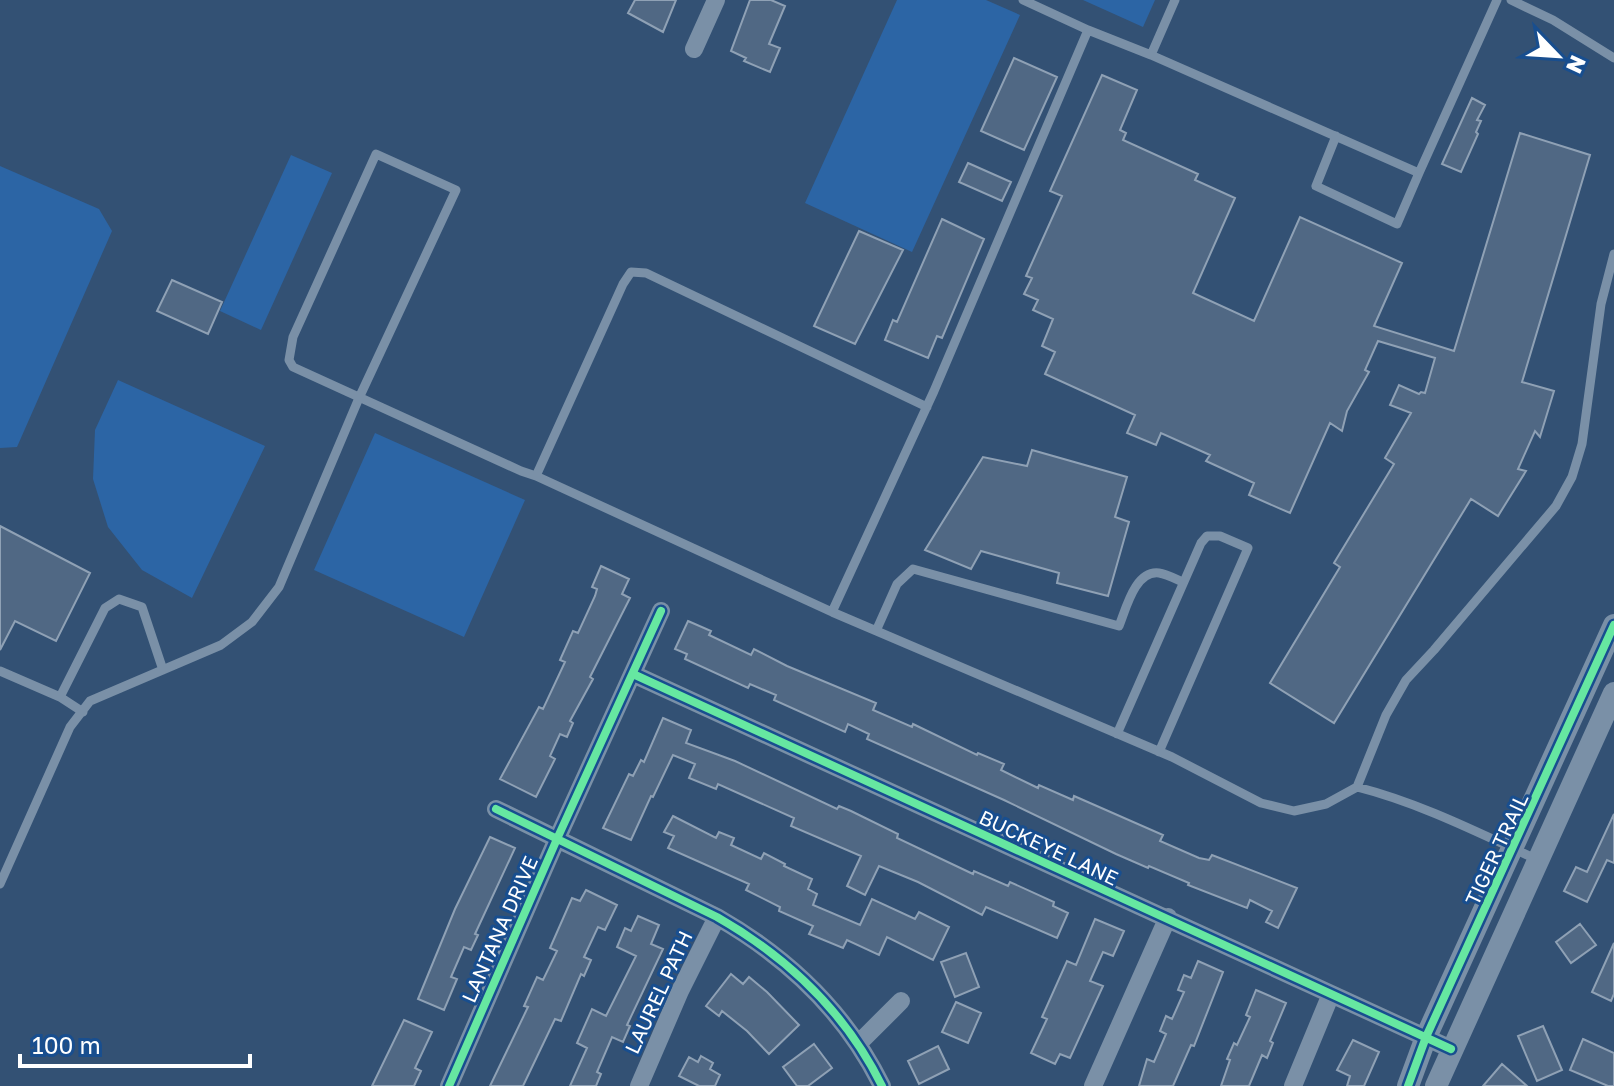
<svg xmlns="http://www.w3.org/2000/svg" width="1614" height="1086" viewBox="0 0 1614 1086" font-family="'Golos Text',sans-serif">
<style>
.green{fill:#2c65a5}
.building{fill:#506884;stroke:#8fa1b5;stroke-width:2}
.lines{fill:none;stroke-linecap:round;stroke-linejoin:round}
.service{stroke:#7a90a7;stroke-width:9}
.minor{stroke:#7a90a7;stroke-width:18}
.tertiary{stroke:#7a90a7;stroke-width:22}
.cycleway-casing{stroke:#184e8f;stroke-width:13}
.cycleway{stroke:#66e7a1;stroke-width:8}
.labels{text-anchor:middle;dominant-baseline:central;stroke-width:6;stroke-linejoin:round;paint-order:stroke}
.street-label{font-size:20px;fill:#fff;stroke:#184e8f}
</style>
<rect width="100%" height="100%" fill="#335174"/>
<path class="green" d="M897,0H986L1020,15L912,252L805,203Z
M1083,0H1155L1143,27Z
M291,155L332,173L261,330L220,311Z
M0,166L99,209L112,231L17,447L0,448Z
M118,380L265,446L192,598L142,570L108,527L93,479L95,430Z
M375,433L525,500L464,637L314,570Z"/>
<path class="building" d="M635,0H676L663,32L628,13Z
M750,0H771L785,6L769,44L780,48L770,72L744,61L746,58L731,51Z
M1014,58L1057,77L1024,150L981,131Z
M1102,75L1137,90L1120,130L1126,133L1123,140L1198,174L1195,180L1235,198L1193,293L1254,321L1300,217L1402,263L1374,326L1454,351L1520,133L1590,155L1522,382L1554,391L1540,437L1535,431L1518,469L1526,471L1498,516L1471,499L1334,723L1270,683L1340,567L1334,563L1394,464L1385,458L1411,413L1390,405L1399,385L1419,394L1421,392L1425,393L1435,358L1378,341L1365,370L1369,372L1347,411L1342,431L1330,423L1290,513L1249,495L1254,483L1206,461L1210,455L1161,433L1156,445L1127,433L1135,415L1045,374L1055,352L1042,346L1053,319L1033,310L1038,300L1024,294L1032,278L1026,276L1062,196L1050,191Z
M1472,98L1485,105L1477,120L1481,121L1476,132L1478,134L1461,172L1442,164Z
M968,163L1011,182L1002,201L959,182Z
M942,219L984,239L942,338L937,336L928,358L885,340L893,320L897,322Z
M859,231L903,250L855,344L814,326Z
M172,280L222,302L208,334L157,311Z
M1032,450L1127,477L1115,517L1129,522L1108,596L1057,583L1059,573L981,551L971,569L925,550L983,457L1027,466Z
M0,526L90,573L56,641L15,621L0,650Z
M601,566L629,579L622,594L630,598L590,677L593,679L570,721L573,723L567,737L560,734L550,756L555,759L536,797L500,779L539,707L543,709L565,662L560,660L573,631L578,633L595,596L597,589L592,587Z
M688,621L711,631L709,635L751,655L754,649L787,666L876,703L873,710L912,727L913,724L977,755L978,753L1004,764L1001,770L1038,788L1039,785L1073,800L1074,796L1163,835L1160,841L1199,858L1209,860L1212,855L1297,888L1278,928L1266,922L1272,911L1250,900L1247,908L1188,885L1189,883L1149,866L1148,868L1116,854L1004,800L867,739L869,734L848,724L845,732L774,700L776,695L764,690L750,684L748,688L685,659L687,654L675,649Z
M663,718L691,730L686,743L735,761L837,809L839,806L851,811L898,834L897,838L973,874L974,871L1008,886L1010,882L1054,902L1053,906L1068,913L1057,938L986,907L982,915L918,882L879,866L865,895L847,886L861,856L791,826L794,818L758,802L718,784L716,789L689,778L695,764L673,755L653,797L651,796L631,840L603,828L629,774L633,776L641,760L644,762Z
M1614,814V863L1607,860L1587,902L1564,891L1576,867L1587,872Z
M673,816L716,838L719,832L734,838L731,845L761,859L764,853L785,864L784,866L812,879L808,889L817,894L813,905L860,925L872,899L915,919L919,912L949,927L933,960L887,937L879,955L847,940L843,948L809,934L813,926L779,911L780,907L746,890L749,884L668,848L674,836L664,832Z
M490,837L515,848L475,934L478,935L471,950L464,947L451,977L457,979L444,1010L418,999L455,909Z
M586,890L617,905L605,930L598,927L584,957L591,960L584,976L581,974L561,1021L555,1019L523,1086H490L528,1007L524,1006L537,977L543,980L557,951L550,948L572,898L580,901Z
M638,916L659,925L651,944L663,949L627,1025L630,1026L623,1042L612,1037L597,1072L601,1074L596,1086H570L587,1048L577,1043L592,1009L606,1016L636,956L617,947L625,928L631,931Z
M1095,919L1124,931L1113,956L1103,952L1090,981L1103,986L1070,1058L1060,1054L1055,1064L1031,1053L1047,1019L1042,1017L1067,961L1076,965Z
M1580,924L1596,945L1571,963L1556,942Z
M1614,943V994L1611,1001L1592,992Z
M966,953L979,987L955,997L941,962Z
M1198,961L1223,972L1194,1046L1191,1045L1173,1086H1139L1147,1059L1154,1062L1166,1034L1160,1031L1166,1016L1172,1019L1184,992L1178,990L1184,975L1191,978Z
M731,974L743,984L749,977L767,992L799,1025L769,1054L747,1031L722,1011L719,1016L706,1006Z
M1256,990L1286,1003L1270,1041L1273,1043L1267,1058L1262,1055L1249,1086H1221L1230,1060L1227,1059L1234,1043L1237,1045L1250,1017L1246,1015Z
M956,1002L981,1013L968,1043L942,1032Z
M404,1020L432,1032L415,1068L421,1071L414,1086H372Z
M1543,1026L1562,1070L1537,1081L1518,1036Z
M1583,1039L1614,1053V1086H1608L1570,1070Z
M1353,1040L1379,1052L1364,1086H1347L1350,1076L1337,1070Z
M814,1044L832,1068L808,1086H797L783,1067Z
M938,1046L949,1069L919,1084L908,1061Z
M701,1056L713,1063L710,1069L720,1075L715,1086H699L679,1076L689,1057L698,1062Z
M1502,1064L1527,1086H1483Z"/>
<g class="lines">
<path class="service" d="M1023,0L1088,30
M1511,0L1553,20L1614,58
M1151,55L1175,0
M1336,136L1316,186L1397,224L1419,173
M536,476L623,284L631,272L646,273L927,407
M832,612L934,391L1088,30L1151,55L1419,173L1497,0
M876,631L897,584L913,569L1119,626C1126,609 1135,570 1159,573C1166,574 1176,579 1183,582
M0,671L60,697L83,712
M60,697L105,608L119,599L142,607L163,670
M1117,734L1201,543L1207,536H1220L1248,548L1159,752
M1357,787L1386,715L1406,680L1434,650L1556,506L1572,477L1582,444L1601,304L1614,254
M0,884L70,727L90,701L221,645L252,622L279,587L359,398L456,190L376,154L293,337L289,360L293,367L521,471L536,476L832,612L1172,757L1261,803L1294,811L1326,804L1357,787C1420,803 1479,833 1538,860"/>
<path class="minor" d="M694,49L716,0
M633,674L1451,1049
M496,809L717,917C787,957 846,1013 882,1086
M858,1044L901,1001
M449,1086L557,839L661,611
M639,1086L680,991L717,917
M1093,1086L1168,917
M1293,1086L1331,994"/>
<path class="tertiary" d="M1408,1086L1426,1037L1614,625
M1436,1086L1614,693"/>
<g class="cycleway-casing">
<path id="cycleway" d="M633,674L1451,1049
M496,809L717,917C787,957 846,1013 882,1086
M449,1086L557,839L661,611
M1408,1086L1426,1037L1614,625"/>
</g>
<use href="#cycleway" class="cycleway"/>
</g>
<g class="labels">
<g class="street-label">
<text transform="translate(1049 847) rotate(25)">BUCKEYE LANE</text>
<text transform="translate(1496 849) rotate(-65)">TIGER TRAIL</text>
<text transform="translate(499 929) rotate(-66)">LANTANA DRIVE</text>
<text transform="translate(658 992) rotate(-65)">LAUREL PATH</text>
</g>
</g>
<g transform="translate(1558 56) rotate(115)" stroke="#184e8f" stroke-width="6" paint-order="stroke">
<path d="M0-6L14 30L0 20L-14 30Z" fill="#ffffff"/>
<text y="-12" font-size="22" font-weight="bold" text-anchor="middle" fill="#ffffff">N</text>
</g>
<path d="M20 1054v12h230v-12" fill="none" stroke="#ffffff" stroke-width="4"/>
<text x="32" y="1054" font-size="24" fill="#ffffff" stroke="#184e8f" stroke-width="6" paint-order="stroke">100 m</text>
</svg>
